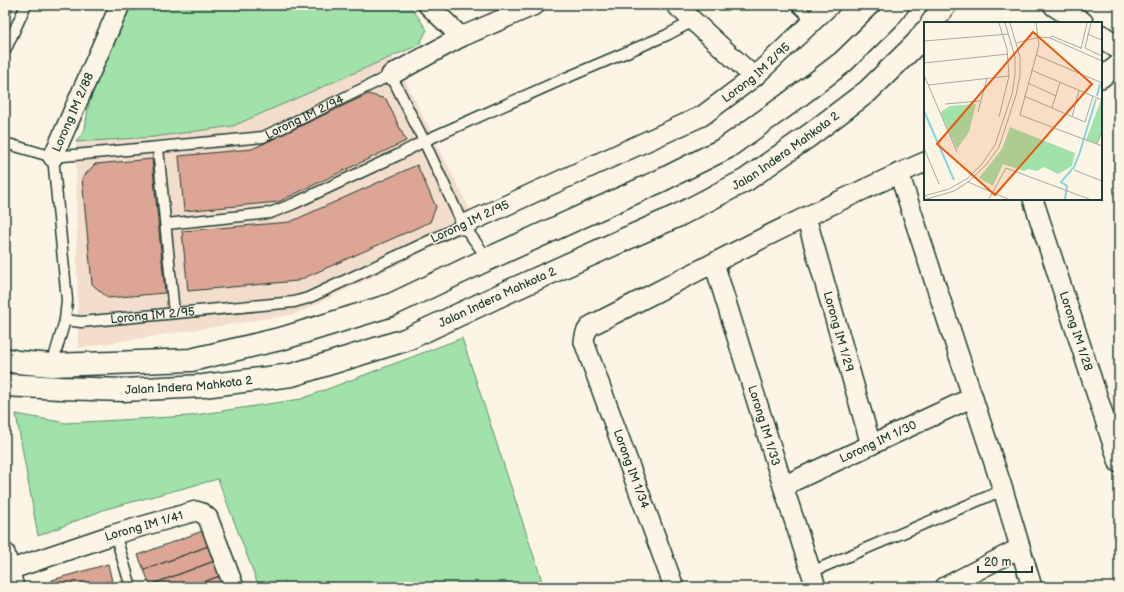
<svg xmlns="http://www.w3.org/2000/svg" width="1124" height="592" viewBox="0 0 1124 592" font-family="'Balsamiq Sans',sans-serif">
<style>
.built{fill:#f3ddcd}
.green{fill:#a1e1aa;stroke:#608f6f}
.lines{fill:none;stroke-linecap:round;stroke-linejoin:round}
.stream{stroke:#5c989a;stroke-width:5.5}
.building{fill:#dda595;stroke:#1f3d34}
.lane-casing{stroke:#1f3d34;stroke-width:13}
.street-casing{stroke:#1f3d34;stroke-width:22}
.secondary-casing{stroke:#1f3d34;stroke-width:25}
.lane{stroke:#fcf5e5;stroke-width:10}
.street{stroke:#fcf5e5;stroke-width:19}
.secondary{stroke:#fcf5e5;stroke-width:22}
.labels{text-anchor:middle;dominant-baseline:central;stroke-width:3;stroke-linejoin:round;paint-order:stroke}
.street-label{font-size:12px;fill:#1f3d34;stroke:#fcf5e5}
.inset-river{fill:none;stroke:#84d5de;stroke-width:2}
.inset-road{fill:none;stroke:#a4ab9e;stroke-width:1}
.view{fill:#e8590c;fill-opacity:0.15;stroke:#e8590c;stroke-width:2}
.inset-edge{fill:none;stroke:#1f3d34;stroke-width:2}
</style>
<rect width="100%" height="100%" fill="#fcf5e5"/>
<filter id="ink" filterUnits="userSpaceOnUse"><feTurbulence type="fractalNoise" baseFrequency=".025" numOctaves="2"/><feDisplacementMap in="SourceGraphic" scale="8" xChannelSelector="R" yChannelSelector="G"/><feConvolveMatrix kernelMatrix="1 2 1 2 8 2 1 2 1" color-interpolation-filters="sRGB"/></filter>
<g filter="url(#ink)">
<path class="built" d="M393,56L478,226L296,314L78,348L76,142L154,137L233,126Z"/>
<path class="green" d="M131,5H408L416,14L427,30L419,45L393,56L233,126L154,137L76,142L85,129L88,108L92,94Z
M462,338L544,587H259L218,479L106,509L38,536L16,414L66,423L189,416L301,399Z"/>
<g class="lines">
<path class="stream" d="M5,20L12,5"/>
</g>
<path class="building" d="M368,94L386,99L406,141L278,202L184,211L179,156L252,149Z
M152,159L165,293L108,298L92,284L82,178L95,164Z
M417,165L436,207L430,222L297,281L188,291L182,231L290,222Z
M205,530L211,545L144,570L138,555Z
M211,545L217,560L150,585L144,570Z
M217,560L222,575L191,587H151L150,585Z
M108,564L112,581L90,587H54L52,580Z
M222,575L227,587H191Z
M112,581L114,587H90Z"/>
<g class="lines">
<g class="lane-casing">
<g id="lane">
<path d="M796,5L813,21"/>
<path d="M5,51L26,5"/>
<path id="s1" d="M5,143L53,157L263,137L391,75L424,141L463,225L488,259"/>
<path d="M158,148L174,313"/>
<path d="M166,224L270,213L293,204L398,155L424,141L561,80L667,35L693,21"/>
<path id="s2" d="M65,320L81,322L294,302L308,298L463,225"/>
<path d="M52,365L65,320L67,300L53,157"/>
<path d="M115,534L131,587"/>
<path d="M811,572L1003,490"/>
</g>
</g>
<g class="street-casing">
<g id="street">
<path d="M428,5L461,37"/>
<path d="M676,5L754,77"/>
<path d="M391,75L461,37L535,5"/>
<path d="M1101,78L1119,64"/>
<path id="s3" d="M53,157L120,5"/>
<path d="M899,173L1003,490L1032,587"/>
<path id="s4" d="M1033,199L1119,463"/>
<path id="s5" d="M806,217L871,445"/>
<path id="s6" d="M463,225L702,116L754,77L830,5"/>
<path id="s7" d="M714,263L783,486L816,587"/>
<path id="s8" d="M783,486L973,397"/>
<path d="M5,553L14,587"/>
<path id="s9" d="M5,571L9,570L115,534L196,511L202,513L208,518L234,587"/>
<path d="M674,587L584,342C585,334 586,330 592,325C702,269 812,211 925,162"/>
<path d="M945,587L1020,548"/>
</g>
</g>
<g class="secondary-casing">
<g id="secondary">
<path d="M1055,5L1082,23"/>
<path d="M932,23L945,5"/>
<path d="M1101,36L1119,48"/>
<path d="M5,359L17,362L52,365L112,363L191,360L284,338L391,305L488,259L662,180L726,148L788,104L843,62L888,18L898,5"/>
<path id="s10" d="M5,385L60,388L124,390L203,386L292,375L405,340L505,293L679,215L746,180L810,135L868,91L917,43L925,32"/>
</g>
</g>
<use href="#lane" class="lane"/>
<use href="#street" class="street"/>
<use href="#secondary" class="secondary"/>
</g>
</g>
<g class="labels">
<g class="street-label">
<text stroke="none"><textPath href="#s6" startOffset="332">Lorong IM 2/95</textPath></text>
<text stroke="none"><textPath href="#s3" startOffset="49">Lorong IM 2/88</textPath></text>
<text stroke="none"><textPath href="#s1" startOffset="307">Lorong IM 2/94</textPath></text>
<text stroke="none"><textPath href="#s10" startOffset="832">Jalan Indera Mahkota 2</textPath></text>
<text transform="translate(470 222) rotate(-25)">Lorong IM 2/95</text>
<text stroke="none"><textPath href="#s10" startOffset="508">Jalan Indera Mahkota 2</textPath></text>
<text stroke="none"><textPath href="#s2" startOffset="88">Lorong IM 2/95</textPath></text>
<text stroke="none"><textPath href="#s5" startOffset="119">Lorong IM 1/29</textPath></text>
<text stroke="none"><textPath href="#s4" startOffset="139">Lorong IM 1/28</textPath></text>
<text stroke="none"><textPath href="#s10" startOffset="184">Jalan Indera Mahkota 2</textPath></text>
<text stroke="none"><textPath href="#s7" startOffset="170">Lorong IM 1/33</textPath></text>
<text stroke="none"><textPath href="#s8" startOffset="105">Lorong IM 1/30</textPath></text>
<text transform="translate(631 469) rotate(70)">Lorong IM 1/34</text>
<text stroke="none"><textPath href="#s9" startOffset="146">Lorong IM 1/41</textPath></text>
</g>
</g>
<g transform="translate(924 22)">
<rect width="178" height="178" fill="#fcf5e5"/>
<path d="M177,78L178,108L173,122L162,118ZM52,82L45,110L33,127L17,92L18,89L26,84ZM86,105L151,131L148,144L134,152L120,145L113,149L104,147L100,149L79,142L69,164L55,156L78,127Z" fill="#a1e1aa"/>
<path class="inset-river" d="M173,74L176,62M0,89L30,158M141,177L143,164L137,160L150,145L155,133L172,77"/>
<path class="inset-road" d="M75,1L83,27L85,54L75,95M112,1L115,23L96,93L178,124M167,1L161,26L178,34M163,12L178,18M126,16L128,14L157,26M0,19L85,12M92,21L116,15L126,16L178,39M157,27L163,1M112,33L178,61M0,41L84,32M107,48L178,78M0,53L33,130M104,61L132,74M4,63L85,54M100,74L161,100L169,74M21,82L56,79M128,86L136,60M54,90L63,56M148,95L155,68M173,122L178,109M0,126L15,162M150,148L178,159M44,160L84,177M0,174L25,167L44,156L58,142L71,123L88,72L91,53V35L81,1M3,177L30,169L44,160L62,143L75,125L92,73L96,53V35L86,1M65,177L82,146L165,177"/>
<path class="view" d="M109,10L168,62L71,173L13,122Z"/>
<rect width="178" height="178" class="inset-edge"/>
</g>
<rect width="1124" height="592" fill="none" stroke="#fcf5e5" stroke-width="20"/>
<rect x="10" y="10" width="1104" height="572" fill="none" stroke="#1f3d34" stroke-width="1.5" filter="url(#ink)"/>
<path d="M978 566v6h54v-6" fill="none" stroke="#1f3d34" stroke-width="2"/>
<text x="984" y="566" font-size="12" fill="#1f3d34" stroke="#fcf5e5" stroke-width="3" paint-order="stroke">20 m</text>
</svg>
